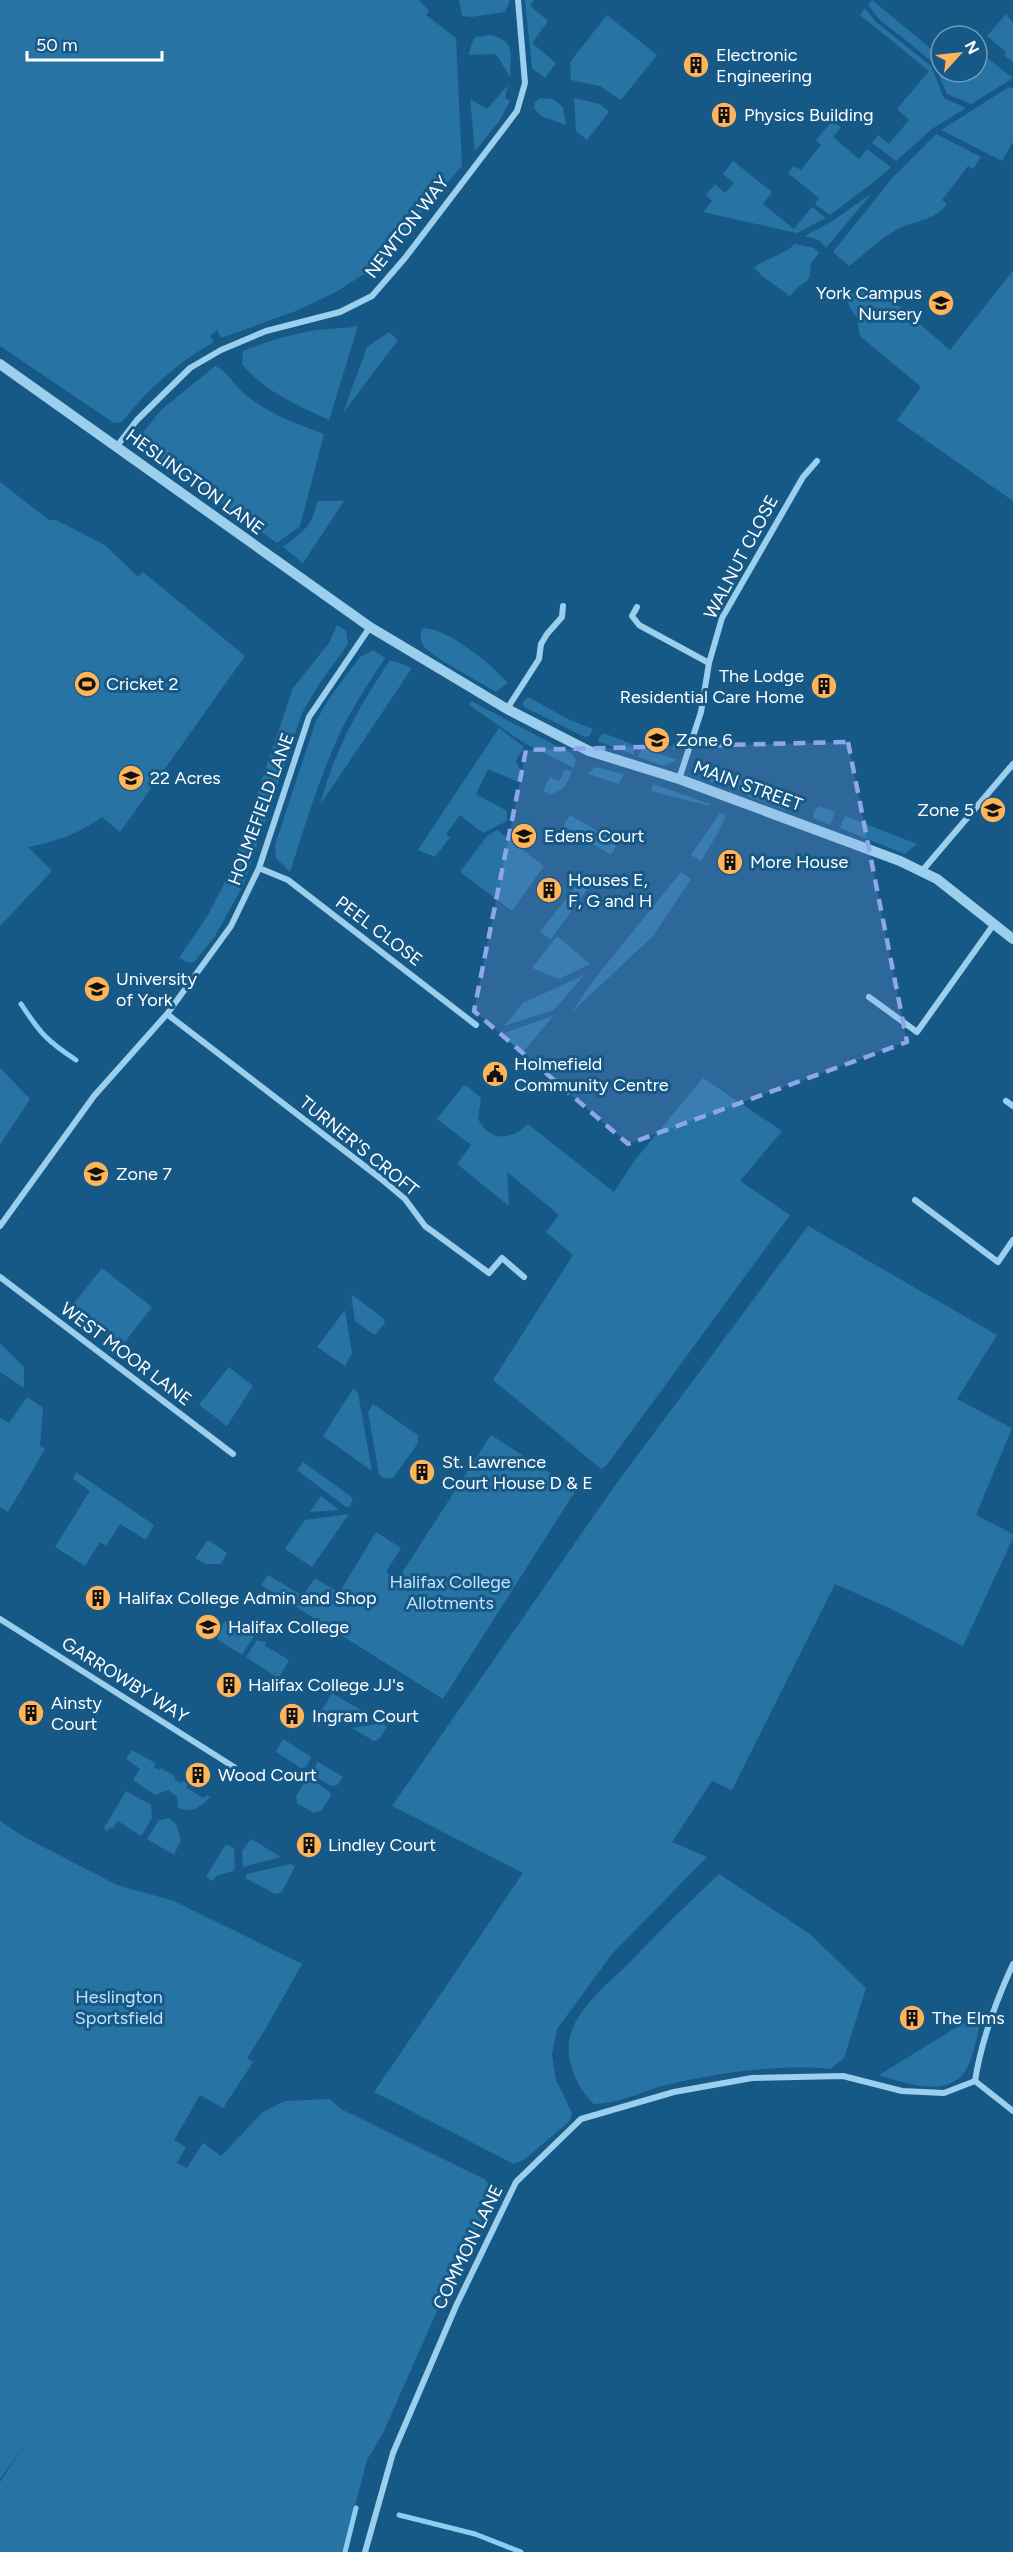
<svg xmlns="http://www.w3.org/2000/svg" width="1013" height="2552" viewBox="0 0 1013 2552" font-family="Figtree,sans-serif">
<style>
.green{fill:#2673a4}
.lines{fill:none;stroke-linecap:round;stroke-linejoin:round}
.stream{stroke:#8eccf0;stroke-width:5}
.minor{stroke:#9cceed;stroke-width:6}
.tertiary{stroke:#9cceed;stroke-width:10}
.marked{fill:#8ea6ec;fill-opacity:0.2;stroke:#8ea6ec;stroke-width:4.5;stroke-dasharray:12 8;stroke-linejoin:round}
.labels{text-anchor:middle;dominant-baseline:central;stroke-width:6;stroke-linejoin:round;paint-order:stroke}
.poi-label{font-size:18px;fill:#fff;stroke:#175986;text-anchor:start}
.street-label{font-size:18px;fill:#fff;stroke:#175986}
.park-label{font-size:18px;fill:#c2e4fa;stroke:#175986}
</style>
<rect width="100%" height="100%" fill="#175986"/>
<path class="green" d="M0,0H419L429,11L426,15L456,38L462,166L373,268L336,292L296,311L221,338L217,330L210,336L214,342C177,363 148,389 122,422L114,423L0,346Z
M459,0H510L505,12L471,17L462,16Z
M525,0H534L530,6L548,21L532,43L556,63L545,78L532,68Z
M872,0L941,57V72H977V50L1013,78L971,104L947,94L934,63L879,19L868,5Z
M865,8L876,22L931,66L944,98L966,108L932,129L896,161L872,143L878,135L889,144L909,120L897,109L929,71L860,15Z
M1006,14L1013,22V62L1004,55L1006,52L987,36Z
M607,15L657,55L621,100L600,86L571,80L570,62Z
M489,35C517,40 510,54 510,77L496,54L469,55L471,45L475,37Z
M508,85L505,98L510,101L500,120L475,151L470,99L487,109Z
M1009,87L1013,88V142L1002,161L941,130Z
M540,98L553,99L563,107L566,125L541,116L534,108L535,102Z
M574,98L600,104L609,112L587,140L576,131Z
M832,121L841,127L833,137L859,159L867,149L891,167L879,178L830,215L815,204L819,198L788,173L794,166L801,170L821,145L816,140Z
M936,134L981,157L973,169L968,166L942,200L947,204C935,221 916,220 898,229C880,238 865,254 849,266L833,252L894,176Z
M733,161L772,192L763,204L794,229L812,207L826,218L797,233L703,212L712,201L706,195L715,184L725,193L734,183L723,174Z
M872,193L826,248L819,240L804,236L831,222Z
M795,244L814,248L819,253L811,263L810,276L807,281L797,288L790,296L763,277L754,267C768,258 783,255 795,244Z
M1013,271V501L897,420L921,387L860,336L857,318L850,308L847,299L862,285L879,298L885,294L950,350Z
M358,326L329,420C297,405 265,392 242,364L243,351C265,342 288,335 311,331C327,328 343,329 358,326Z
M389,332L398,340L343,413L367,347Z
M215,366C228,371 233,385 245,394C266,413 297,424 324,434L300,526L277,543L152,454L142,445L141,435L161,410Z
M0,482L49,520H56L105,545L138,577L143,572L245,656L120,832L102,817C80,833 55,842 28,847L52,871L0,926Z
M317,501H344L303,563L283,547C303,531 312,528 317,501Z
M337,625L346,631L348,644L319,684L302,713L244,884L215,936L195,961L190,963L179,958L208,915L232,868L293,688L329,643Z
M423,628C449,629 491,664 508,683L496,692C482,683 431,657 423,645C420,639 420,633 423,628Z
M373,650L385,658C369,683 352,707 340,733C319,778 305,826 290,872L276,858L275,845L316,721L330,697L360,657Z
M390,660L412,668L320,805C335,749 358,708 390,660Z
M528,697L568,719L593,729L589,736L585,737L524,707L523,702Z
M471,701L572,754L576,760L574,768L524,743L469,705Z
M499,728L524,747L516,761L522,774L518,782L488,769L476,794L507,811V821L483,833L460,815L446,834L450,837L435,857L418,850Z
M603,733L635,745L634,755L599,742L598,739Z
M646,749L677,760L664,766L638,757L641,750Z
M697,766L725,775L716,784L701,777Z
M595,767L624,774L619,784L588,774Z
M565,769L572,772L564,788L551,795L543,791L550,777L559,781Z
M738,779L793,799L791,807L785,810L742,794L737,788Z
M653,784L710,804L709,806L651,791Z
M818,806L835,812L830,825L814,818L813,814Z
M720,813L726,815L718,833L701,861L691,855Z
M570,815L618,843L611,855L563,826Z
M845,816L917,844L905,854L840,828Z
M497,830L544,866L512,911L460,872L487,836Z
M681,872L691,879L653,936L572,1012L592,982Z
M585,874L594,880L551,939L540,932Z
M557,936L590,964L559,979L532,968Z
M584,975L554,1010L504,1026L523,1003Z
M553,1016L523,1052L502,1037L504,1033Z
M0,1068L30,1099L0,1145Z
M703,1078L782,1131L740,1181L790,1215L606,1466L601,1469L493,1380L573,1255L546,1232L559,1215L507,1172L509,1206L457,1164L471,1145L437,1119L463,1086H467L481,1098L478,1119C490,1142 510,1141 528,1124L614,1192L634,1161Z
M808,1226L997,1335L957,1399L1012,1428L976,1515L1013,1534V1538L963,1646L887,1607L835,1584L732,1790L712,1781L672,1842L707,1857L612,1954L557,2029L552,2054L556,2080L572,2113L570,2121L525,2159L514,2164L374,2092L523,1873L392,1806L616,1484Z
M102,1268L152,1307L121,1347L71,1307Z
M351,1294L383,1318L385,1323L375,1335L355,1321Z
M345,1310L352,1353L345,1366L317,1347Z
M0,1343L24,1367V1388L0,1372Z
M229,1367L253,1386L227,1426L199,1405Z
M353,1389L358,1393L372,1471L323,1436Z
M27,1397L43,1408L40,1446L45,1449L8,1512L0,1507V1418L9,1423Z
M373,1404L418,1435V1443L393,1478H384L379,1475L368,1412Z
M491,1435L576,1490L443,1699L261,1585L268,1575L303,1596L315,1578L339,1593L376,1532L401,1548L386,1572L398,1579Z
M303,1462L353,1498L350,1506L346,1507L297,1470Z
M76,1472L154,1525L146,1540L120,1524L106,1546L100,1542L85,1566L55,1547L90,1491L73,1479Z
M321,1496L339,1510L310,1512Z
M349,1514L312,1567L285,1549L305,1520Z
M208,1540L227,1553L221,1564H206L195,1558Z
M224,1621L247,1635L248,1633L254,1636L242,1655L217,1639Z
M257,1640L261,1642L263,1641L266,1643L265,1646L289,1660L280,1676L276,1677L246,1657Z
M332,1693L371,1716L341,1722L322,1710Z
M382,1723L387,1727L379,1739L374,1741L352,1728Z
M283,1739L311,1757L306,1767L301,1768L276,1752Z
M132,1750L155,1763L154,1767L160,1770L161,1768L175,1776L174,1779L181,1783L183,1781L187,1784V1788L203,1798L207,1795L210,1797C200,1808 192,1813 178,1808L177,1797L168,1790L155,1795L133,1780L140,1769L126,1759Z
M318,1762L343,1777L337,1785L331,1786L314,1776L312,1771Z
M311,1779L330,1792L331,1796L321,1811L314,1813L297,1803L296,1796L306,1780Z
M126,1791L151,1805L152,1818L141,1836L118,1821L112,1829L110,1827L107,1831L104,1828Z
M169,1818L176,1824L181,1840L174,1855L147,1839L159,1820Z
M0,1821L26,1838L117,1885L174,1901L302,1964L263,2033L247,2058L253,2062L223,2108L200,2095L174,2140L186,2147L177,2163L187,2168L203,2143L221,2156L263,2112L285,2101L330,2099L341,2109L486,2180L495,2196L456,2268L383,2433L367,2460L343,2552H0V2482L25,2444L0,2479Z
M251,1839L281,1857L243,1867L242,1851Z
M226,1844L234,1848L235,1867L233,1871L216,1876L213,1881L206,1877Z
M290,1864L295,1866L282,1892L276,1894L245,1878L247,1874Z
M719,1874L810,1934L866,1988L844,2058L830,2069C779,2064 725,2072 674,2083C647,2089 622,2103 594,2104C576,2087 562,2055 572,2030C582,2005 606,1985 625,1967C656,1935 687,1904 719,1874Z
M983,2011C978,2029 975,2054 966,2070C948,2099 905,2083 879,2075Z"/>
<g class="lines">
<path class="stream" d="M21,1004C40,1033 47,1041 76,1060
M399,2515L475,2534L521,2552
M345,2552L356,2508"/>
<path class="minor" d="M117,446L137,420L190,368L221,350L266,331L340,312L372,296L405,258L517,111L525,83L518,0
M637,607L632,616L639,625L709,663
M507,709L539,659L541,644L547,634L562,617L563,606
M679,779L701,712L709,663L722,618L803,477L817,461
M259,868L288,880L476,1025
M922,871L1013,764
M869,997L917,1032L994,924
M167,1014L380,1178L405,1199L425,1226L489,1273L502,1258L524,1277
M1006,1101L1013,1106
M915,1200L998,1262L1013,1240
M0,1226L94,1096L167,1014L231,926L259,868L309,717L370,627
M0,1277L233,1454
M0,1619L234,1767
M975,2081C981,2042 996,2001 1013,1964
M975,2081L1013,2111
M365,2552L393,2453L456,2306L516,2182L581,2119L674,2092L752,2078L843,2076L902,2091L944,2093L975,2081"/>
<path class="tertiary" d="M0,364L370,627L507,709L589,751L679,779L900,861L937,879L1013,939"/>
</g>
<path class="marked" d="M848,742L907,1042L628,1144L474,1011L526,750Z"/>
<defs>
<g id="building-disc" transform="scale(1.35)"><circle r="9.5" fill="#ffb459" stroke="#175986"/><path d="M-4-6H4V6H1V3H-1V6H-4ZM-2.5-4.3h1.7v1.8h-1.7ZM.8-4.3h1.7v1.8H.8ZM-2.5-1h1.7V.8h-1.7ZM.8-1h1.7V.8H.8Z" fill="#111"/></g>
<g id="school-disc" transform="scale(1.35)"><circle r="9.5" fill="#ffb459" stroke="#175986"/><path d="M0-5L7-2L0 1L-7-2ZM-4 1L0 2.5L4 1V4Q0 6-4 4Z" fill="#111"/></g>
<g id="stadium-disc" transform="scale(1.35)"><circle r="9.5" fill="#ffb459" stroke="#175986"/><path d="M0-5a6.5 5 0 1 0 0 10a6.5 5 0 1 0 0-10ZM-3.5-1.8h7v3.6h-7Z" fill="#111"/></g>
<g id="university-disc" transform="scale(1.35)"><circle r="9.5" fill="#ffb459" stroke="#175986"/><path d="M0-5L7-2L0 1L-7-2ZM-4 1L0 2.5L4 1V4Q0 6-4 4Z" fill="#111"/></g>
<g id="civic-disc" transform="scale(1.35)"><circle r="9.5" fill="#ffb459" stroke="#175986"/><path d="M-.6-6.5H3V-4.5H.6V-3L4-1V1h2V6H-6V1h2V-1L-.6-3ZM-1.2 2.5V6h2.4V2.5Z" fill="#111"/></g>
</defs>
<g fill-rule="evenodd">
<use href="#building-disc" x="696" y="65"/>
<use href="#building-disc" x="724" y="115"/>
<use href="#school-disc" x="941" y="303"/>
<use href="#stadium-disc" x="87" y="684"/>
<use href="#building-disc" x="824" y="686"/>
<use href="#university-disc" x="657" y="740"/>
<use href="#university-disc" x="131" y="778"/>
<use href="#university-disc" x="993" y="810"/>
<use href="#university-disc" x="524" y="836"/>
<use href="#building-disc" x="730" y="862"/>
<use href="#building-disc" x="549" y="890"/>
<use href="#university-disc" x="97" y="989"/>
<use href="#civic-disc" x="495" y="1074"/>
<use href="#university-disc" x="96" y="1174"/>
<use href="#building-disc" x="422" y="1472"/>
<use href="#building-disc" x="98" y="1598"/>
<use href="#university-disc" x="208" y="1627"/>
<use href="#building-disc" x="229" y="1685"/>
<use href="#building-disc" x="31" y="1713"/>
<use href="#building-disc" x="292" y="1716"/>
<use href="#building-disc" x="198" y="1775"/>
<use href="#building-disc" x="309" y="1845"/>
<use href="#building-disc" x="912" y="2018"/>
</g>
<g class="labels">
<g class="poi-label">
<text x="716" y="55">Electronic<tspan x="716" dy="21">Engineering</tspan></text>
<text x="744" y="115">Physics Building</text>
<text x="922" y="293" text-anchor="end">York Campus<tspan x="922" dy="21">Nursery</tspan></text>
<text x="804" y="676" text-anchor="end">The Lodge<tspan x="804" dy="21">Residential Care Home</tspan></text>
<text x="106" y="684">Cricket 2</text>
<text x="676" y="740">Zone 6</text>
<text x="150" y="778">22 Acres</text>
<text x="974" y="810" text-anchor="end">Zone 5</text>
<text x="544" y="836">Edens Court</text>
<text x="750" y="862">More House</text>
<text x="568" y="880">Houses E,<tspan x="568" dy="21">F, G and H</tspan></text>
<text x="116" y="979">University<tspan x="116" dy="21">of York</tspan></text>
<text x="514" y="1064">Holmefield<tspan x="514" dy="21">Community Centre</tspan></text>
<text x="116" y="1174">Zone 7</text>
<text x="442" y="1462">St. Lawrence<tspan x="442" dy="21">Court House D &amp; E</tspan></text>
<text x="118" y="1598">Halifax College Admin and Shop</text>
<text x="228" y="1627">Halifax College</text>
<text x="248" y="1685">Halifax College JJ's</text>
<text x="51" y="1703">Ainsty<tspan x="51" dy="21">Court</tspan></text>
<text x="312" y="1716">Ingram Court</text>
<text x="218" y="1775">Wood Court</text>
<text x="328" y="1845">Lindley Court</text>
<text x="932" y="2018">The Elms</text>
</g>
<g class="street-label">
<text transform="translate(407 227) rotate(-52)">NEWTON WAY</text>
<text transform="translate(195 482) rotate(36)">HESLINGTON LANE</text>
<text transform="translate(741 557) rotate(-62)">WALNUT CLOSE</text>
<text transform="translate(748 786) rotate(20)">MAIN STREET</text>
<text transform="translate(261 809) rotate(-70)">HOLMEFIELD LANE</text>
<text transform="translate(379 931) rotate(37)">PEEL CLOSE</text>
<text transform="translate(359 1146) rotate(39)">TURNER'S CROFT</text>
<text transform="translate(126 1354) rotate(37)">WEST MOOR LANE</text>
<text transform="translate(125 1680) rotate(32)">GARROWBY WAY</text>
<text transform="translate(468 2247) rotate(-64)">COMMON LANE</text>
</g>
<g class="park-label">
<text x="450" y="1582">Halifax College<tspan x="450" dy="21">Allotments</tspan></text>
<text x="119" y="1997">Heslington<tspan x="119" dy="21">Sportsfield</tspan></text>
</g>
</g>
<g transform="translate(959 54) rotate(63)"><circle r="28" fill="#175986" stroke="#749bb6" stroke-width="1.5"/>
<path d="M0-4.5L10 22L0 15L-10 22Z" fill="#ffb459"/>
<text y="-9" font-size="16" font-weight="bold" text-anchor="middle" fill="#ffffff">N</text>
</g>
<path d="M27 51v9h135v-9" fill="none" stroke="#ffffff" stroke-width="3"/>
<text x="36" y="51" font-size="18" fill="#ffffff" stroke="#175986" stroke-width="4.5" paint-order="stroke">50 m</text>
</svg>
